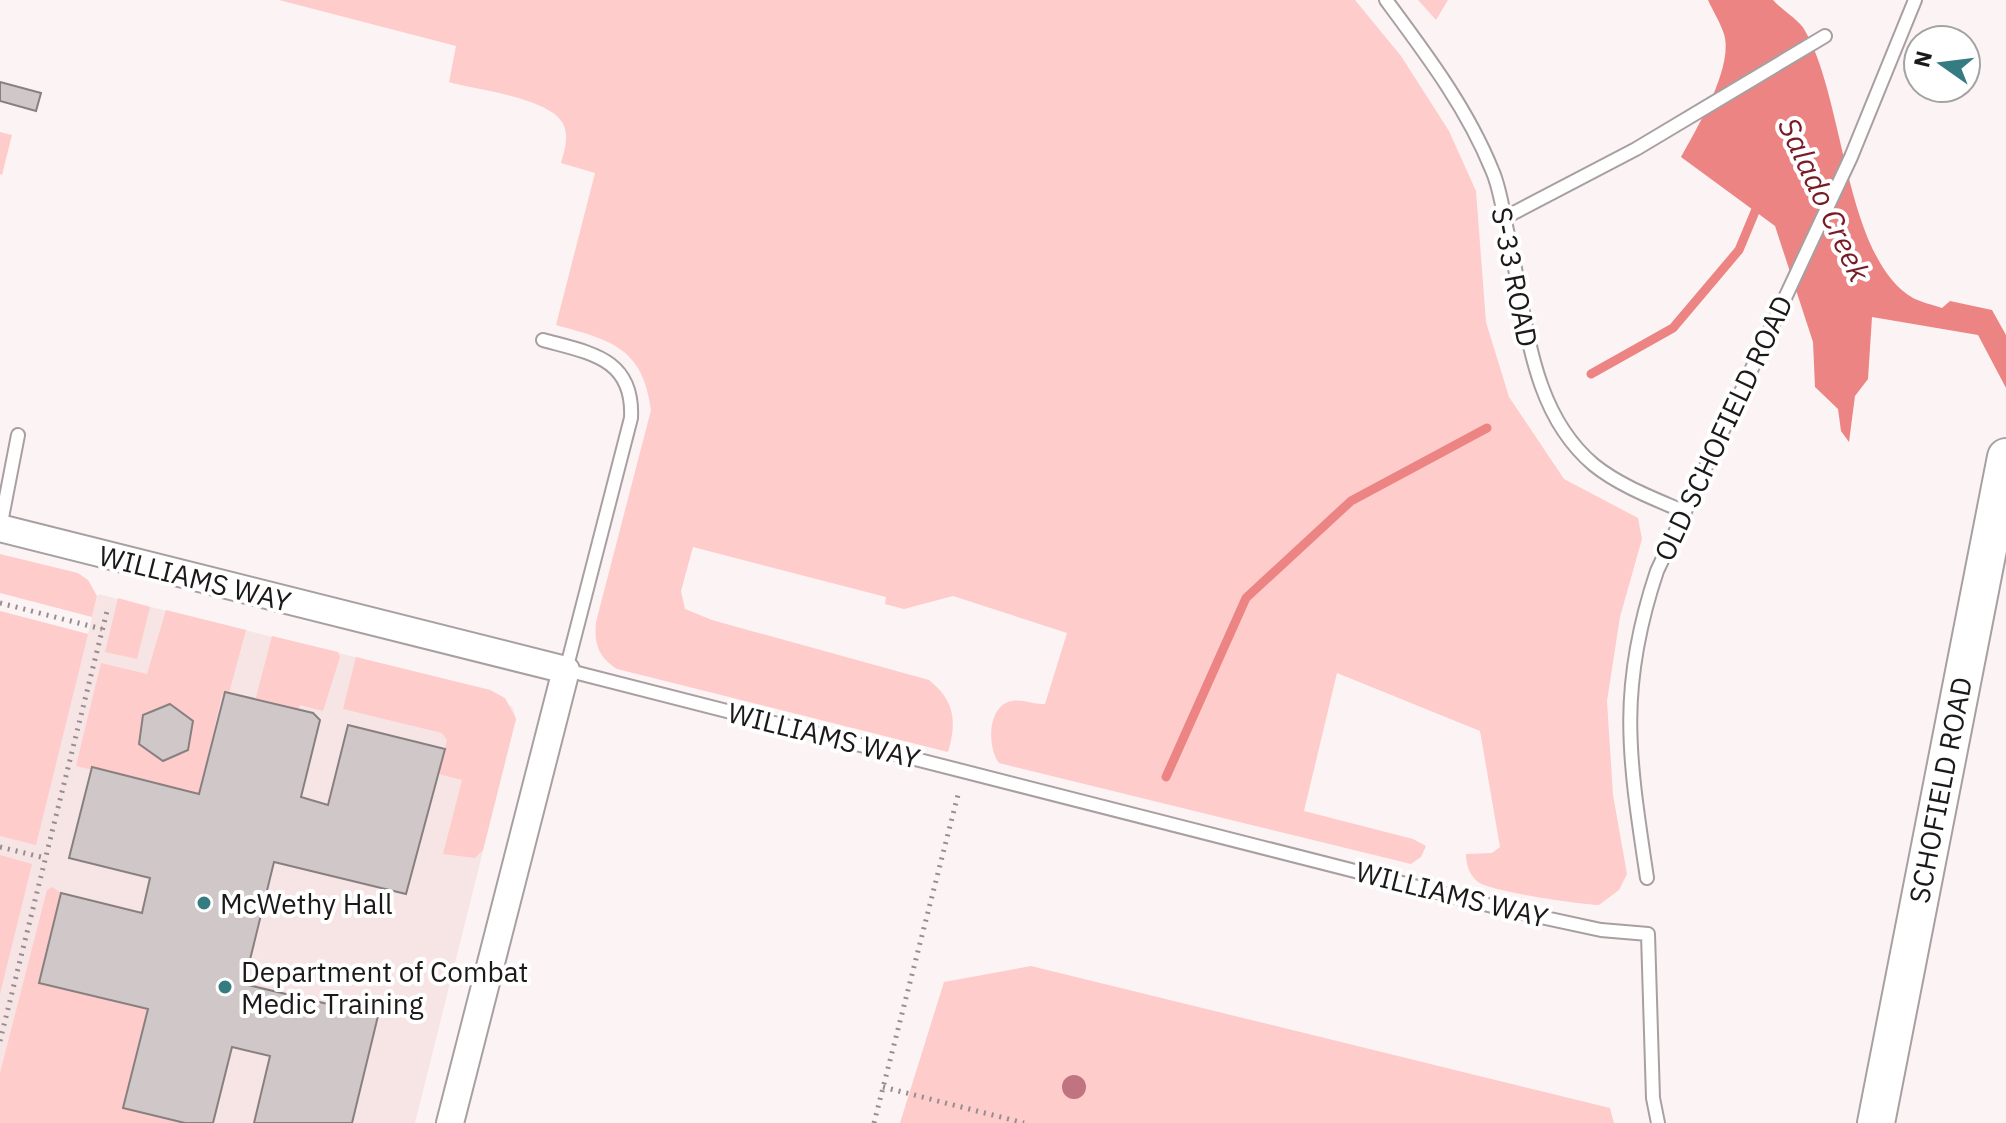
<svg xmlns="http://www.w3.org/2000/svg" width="2006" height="1123" viewBox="0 0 2006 1123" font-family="'IBM Plex Sans',sans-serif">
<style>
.built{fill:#f6e5e4}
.green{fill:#feccca}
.water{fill:#ed8484}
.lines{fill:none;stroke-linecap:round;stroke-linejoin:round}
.stream{stroke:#ed8484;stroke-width:9}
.building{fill:#d0c8c8;stroke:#888080;stroke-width:2}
.lane-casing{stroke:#a8a0a0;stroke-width:16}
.street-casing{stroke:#a8a0a0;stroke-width:30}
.secondary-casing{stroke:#a8a0a0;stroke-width:40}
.path{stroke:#948e8e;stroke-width:5;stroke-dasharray:2 6;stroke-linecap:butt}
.lane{stroke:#fff;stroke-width:12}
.street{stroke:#fff;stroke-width:26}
.secondary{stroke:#fff;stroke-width:36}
.tree{fill:#bf7480}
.poi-dot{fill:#347c81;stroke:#fff;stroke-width:3}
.labels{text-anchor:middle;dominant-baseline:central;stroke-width:8;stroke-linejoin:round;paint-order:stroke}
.street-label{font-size:28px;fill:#1c1919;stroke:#fff}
.poi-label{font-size:28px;fill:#1c1919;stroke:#fff;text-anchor:start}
.water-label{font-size:30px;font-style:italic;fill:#781b24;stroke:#fff}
</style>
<rect width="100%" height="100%" fill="#fcf4f4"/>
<path class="built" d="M98,594L490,690L513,708L516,719L415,1123H0V611L88,634Z"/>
<path class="green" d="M279,0H1355L1401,56L1449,131L1476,191L1486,322L1509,397L1564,479L1638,518L1642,539L1620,617L1607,701L1613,795L1627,874L1619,890L1599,905C1578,904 1493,892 1478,882C1469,875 1466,864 1466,854L1492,853L1500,847L1480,731L1337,673L1304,811L1413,839L1426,846L1421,857L1411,864L999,763C987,748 987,705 1012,701C1023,699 1034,705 1045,704L1067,633L953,596L904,609L885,604L886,597L693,547L681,591L685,609L712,620L929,680C955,701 957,721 948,752L617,669C598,657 594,643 596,622L651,410C643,347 610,340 556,325L595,173L561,163C564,151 569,139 564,126C554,98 476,90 449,82L456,46Z
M1418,0H1448L1436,20Z
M0,132L12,135L2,175L0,174Z
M0,554L78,573L88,580L97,596L92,617L0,593Z
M118,598L150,607L137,659L105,652Z
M166,610L246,630L229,693L222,695L199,794L76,766L101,663L147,674Z
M0,611L88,634L36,845L0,836Z
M272,636L338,652L340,657L323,711L300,705L298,711L255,701Z
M356,657L490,690L505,698L516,719L483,850L475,858L443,854L462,780L439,774L447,740L442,733L343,709Z
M0,855L32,864L0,994Z
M52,887L61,893L40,983L148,1009L124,1108L185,1123H0V1073L47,890Z
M1031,966L1610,1108L1614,1123H900L944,982Z"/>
<path class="water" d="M1708,0H1773C1781,9 1800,21 1804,29C1845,97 1844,258 1913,298C1921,302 1933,305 1942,308L1950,301L1992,310L2006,335V388L1978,335L1872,317L1868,379L1855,396L1849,442L1841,431L1838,409L1815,387L1813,342L1775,226L1681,157C1697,128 1734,67 1724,34C1720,22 1713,11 1708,0Z"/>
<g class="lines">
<path class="stream" d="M1591,374L1673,328L1739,250L1759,202
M1166,777L1246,598L1351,501L1487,428"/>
</g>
<path class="building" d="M0,82L41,93L36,111L0,101Z
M225,692L313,713L320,720L301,797L328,805L348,725L445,749L406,894L274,862L244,984L378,1016L352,1123H254L270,1056L232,1047L213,1123H185L123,1108L148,1009L39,983L61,893L142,913L150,878L69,858L92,767L199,794Z
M170,704L193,721L188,750L163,761L139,744L143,715Z"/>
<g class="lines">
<g class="lane-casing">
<path id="lane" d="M1386,0C1426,54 1467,108 1492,170C1501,190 1503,214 1508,235C1527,313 1527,409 1594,465C1620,486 1655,499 1685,512
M1504,218L1636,149L1825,36
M543,340C590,353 634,358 631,418L566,670L1504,909L1601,930L1648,934L1653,1098L1658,1123
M0,528L18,435
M1647,878C1629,758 1617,690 1657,571L1851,157L1915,0"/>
</g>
<g class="street-casing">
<path id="street" d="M0,528L566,670L450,1123"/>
</g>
<g class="secondary-casing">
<path id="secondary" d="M1876,1123L2006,457"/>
</g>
<path class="path" d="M0,603L102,629
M0,847L45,858
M0,1041L108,607
M883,1087L1024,1123
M874,1123L959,791"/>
<use href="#lane" class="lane"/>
<use href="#street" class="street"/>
<use href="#secondary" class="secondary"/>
</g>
<circle class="tree" cx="1074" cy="1087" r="12"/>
<g class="poi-dot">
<circle cx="204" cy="903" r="8"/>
<circle cx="225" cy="987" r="8"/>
</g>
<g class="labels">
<g class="street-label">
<text transform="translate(1515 277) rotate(79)">S-33 ROAD</text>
<text transform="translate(1723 428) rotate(-65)">OLD SCHOFIELD ROAD</text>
<text transform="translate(195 578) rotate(14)">WILLIAMS WAY</text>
<text transform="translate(824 735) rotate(14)">WILLIAMS WAY</text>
<text transform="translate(1940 790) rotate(-79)">SCHOFIELD ROAD</text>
<text transform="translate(1452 894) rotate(14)">WILLIAMS WAY</text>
</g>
<g class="poi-label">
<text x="220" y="903">McWethy Hall</text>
<text x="241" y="971">Department of Combat<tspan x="241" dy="32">Medic Training</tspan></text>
</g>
<g class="water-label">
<text transform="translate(1825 199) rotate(65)">Salado Creek</text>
</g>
</g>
<g transform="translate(1942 64) rotate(284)"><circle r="38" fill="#ffffff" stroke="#a4a3a3" stroke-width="2"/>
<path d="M0-6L14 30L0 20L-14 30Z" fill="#347c81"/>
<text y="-12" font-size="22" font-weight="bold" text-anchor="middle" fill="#1c1919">N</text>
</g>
</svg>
